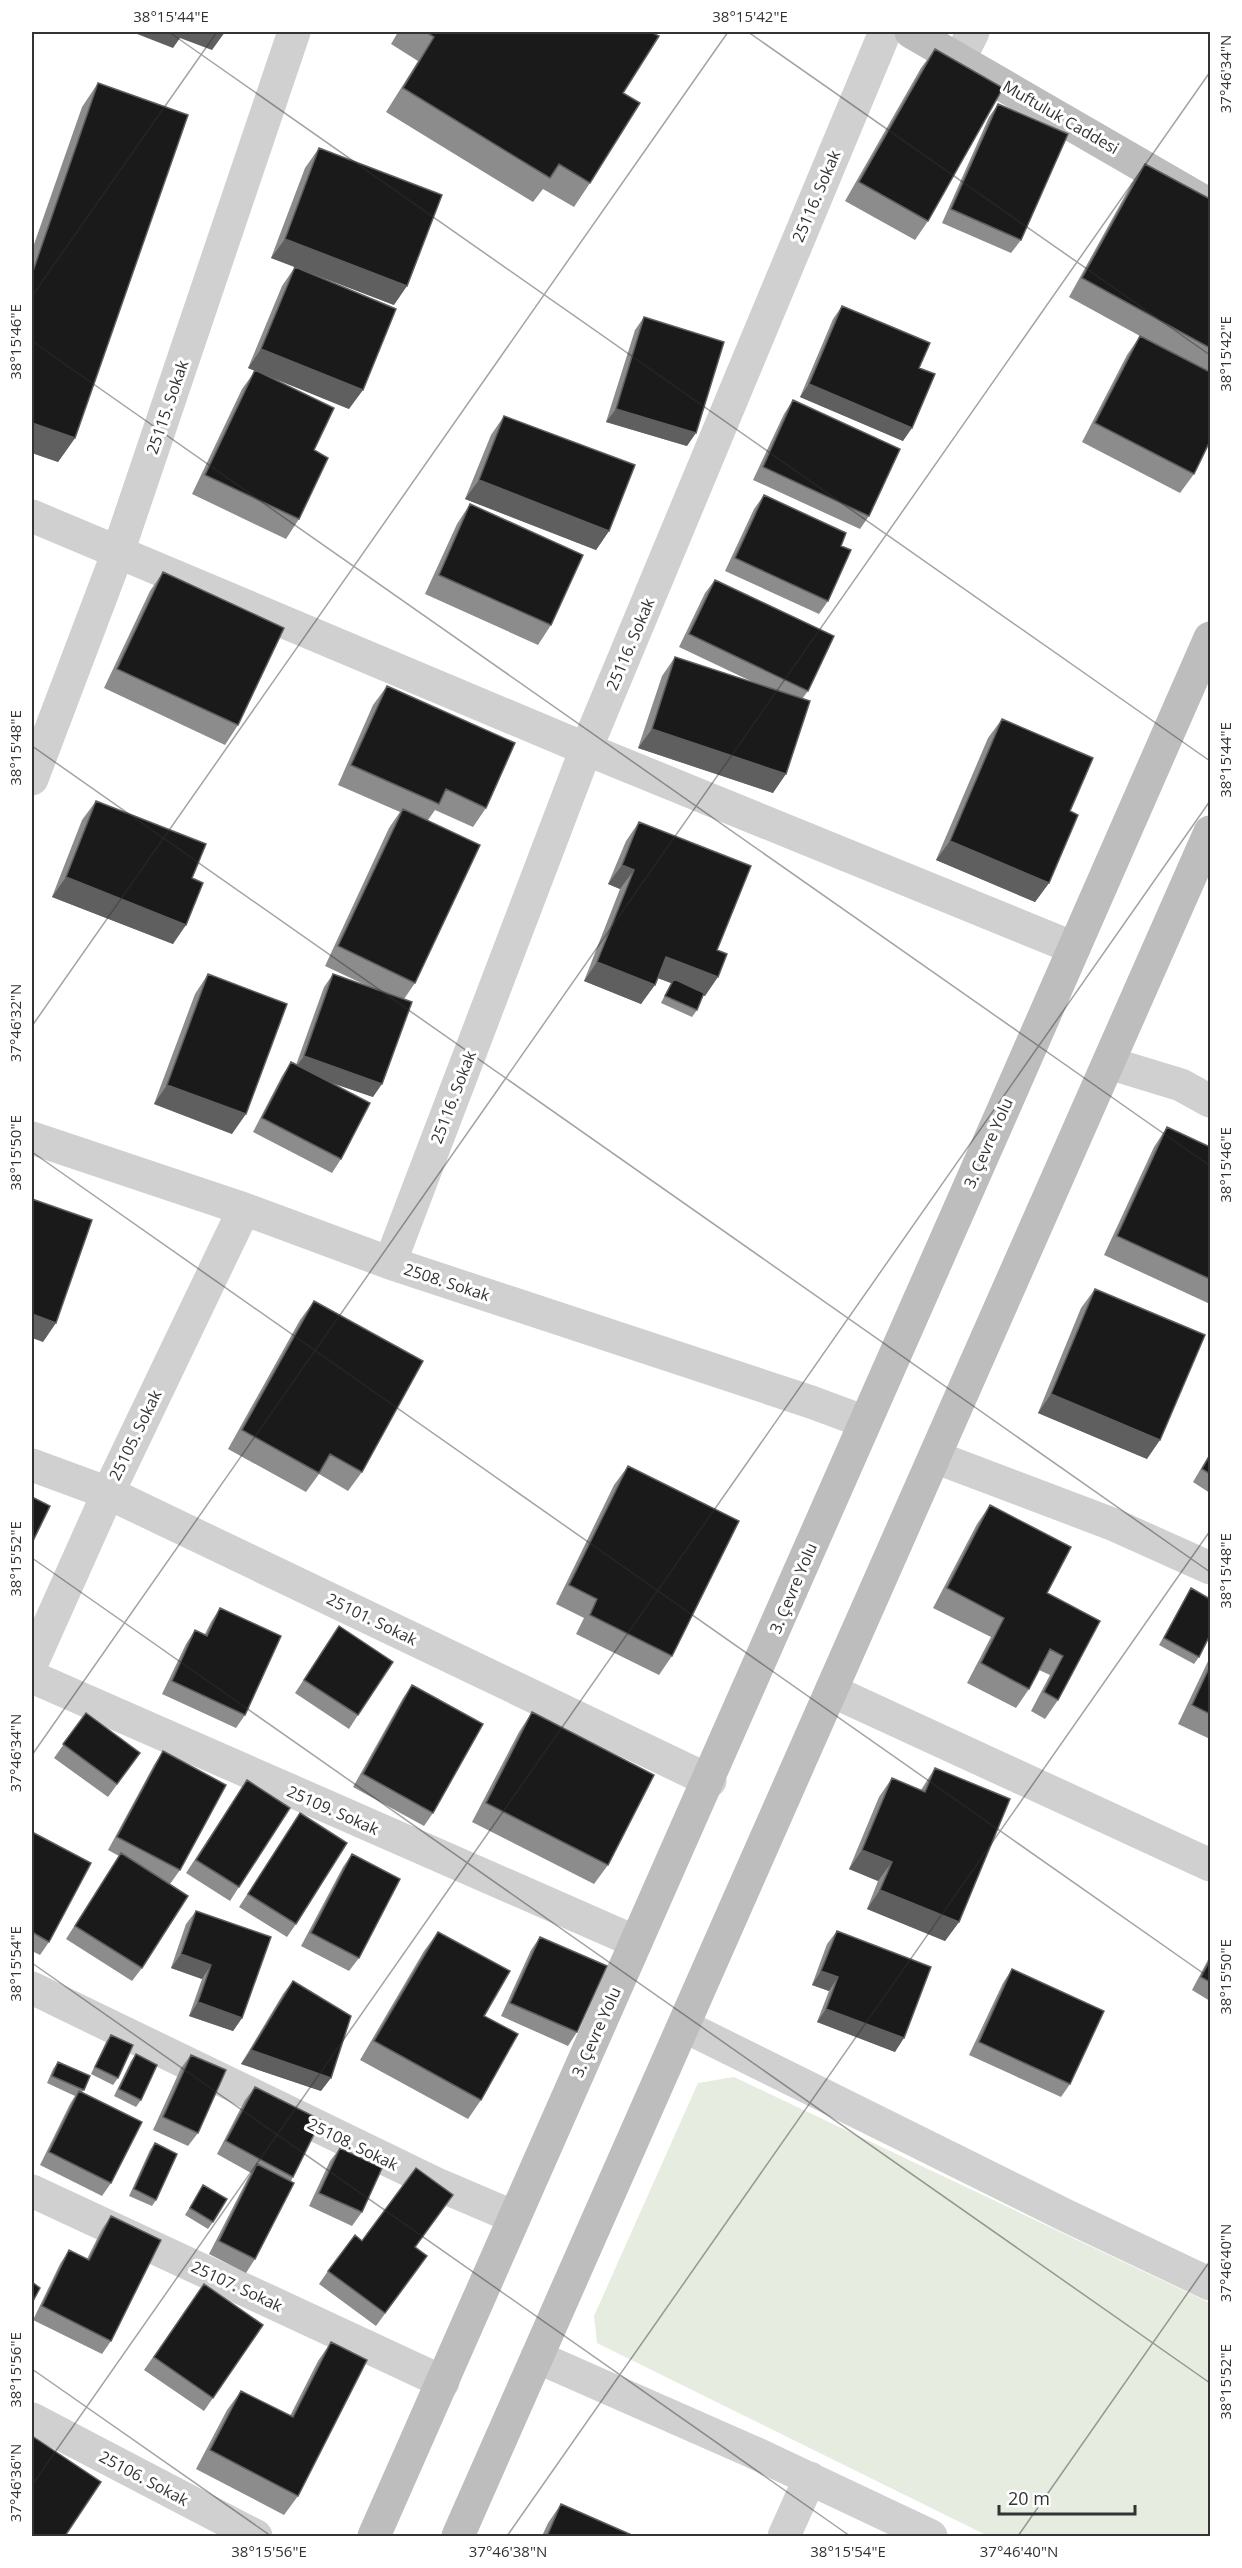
<svg xmlns="http://www.w3.org/2000/svg" width="1242" height="2568" viewBox="0 0 1242 2568" font-family="'Open Sans',sans-serif">
<style>
.green{fill:#e6ecdf}
.lines{fill:none;stroke-linecap:round;stroke-linejoin:round}
.street{stroke:#d0d0d0;stroke-width:33}
.secondary{stroke:#bdbdbd;stroke-width:33}
.wall{fill:#8c8c8c}
.shaded-wall{fill:#5f5f5f}
.building{fill:#1a1a1a;stroke:#5f5f5f;stroke-width:1.5}
.ticks{fill:none;stroke:#333;stroke-width:1.5;stroke-opacity:0.45}
.labels{text-anchor:middle;dominant-baseline:central;stroke-width:6;stroke-linejoin:round;paint-order:stroke}
.street-label{font-size:16px;fill:#333;stroke:#fff}
.neatline{fill:none;stroke:#333;stroke-width:2}
.ticks-label{font-size:15px;text-anchor:middle;fill:#333}
</style>
<rect width="100%" height="100%" fill="#fff"/>
<path class="green" d="M734,2077L1210,2303V2536H988L597,2343L594,2316L698,2083Z"/>
<g class="lines">
<path class="street" d="M960,58L973,32
M32,516L586,749L1074,948
M32,779L118,552L294,32
M1109,1063L1181,1085L1210,1101
M32,1138L244,1209L390,1263L811,1402L865,1422
M390,1263L586,749L885,32
M935,1457L1112,1524L1210,1568
M32,1465L108,1493L710,1781
M32,1663L108,1493L244,1209
M32,1677L636,1942
M832,1691L1210,1865
M32,1988L439,2185L514,2217
M684,2026L1065,2215L1210,2284
M32,2191L443,2382
M537,2357L755,2453L931,2536
M32,2419L256,2536
M784,2536L810,2478"/>
<path class="secondary" d="M911,32L1210,205
M374,2536C656,1905 932,1271 1210,638
M458,2536L1210,832"/>
</g>
<path class="wall" d="M398,32H651L623,93L590,183L574,207L543,189L533,202L386,112L418,61L391,44Z
M935,49L928,221L915,240L845,201L921,68Z
M98,83L75,438L58,462L32,453V250L82,107Z
M998,104L1021,240L1011,253L942,223L989,117Z
M319,148L394,305L308,272L349,409L269,376L314,450L299,519L286,539L192,494L242,389L255,371L248,368L282,286L295,267L271,258L305,168Z
M1145,164L1210,199V441L1194,474L1180,493L1082,442L1127,355L1140,336L1069,297L1132,183Z
M842,306L919,368L903,441L800,397L833,319Z
M644,317L687,446L606,422L635,330Z
M793,400L869,516L860,529L753,480L784,414Z
M504,416L609,531L596,550L465,499L491,435Z
M764,495L841,546L828,601L819,614L725,571L754,509Z
M470,504L551,625L538,645L425,594L457,524Z
M163,572L238,725L225,745L104,688L150,591Z
M715,580L808,691L802,699L773,793L638,748L662,676L675,657L757,684L679,647L705,593Z
M387,686L486,808L473,827L435,810L428,820L415,983L404,999L373,1097L332,1083L341,1159L332,1173L253,1132L282,1076L291,1062L296,1065L324,987L333,974L372,988L325,966L389,828L400,812L338,785L373,705Z
M1002,719L1070,811L1049,883L1035,902L936,860L988,738Z
M96,801L192,878L173,944L52,897L82,820Z
M639,822L717,950L705,996H703L697,1010L692,1017L661,1003L671,983L657,978L641,1004L584,981L620,889L608,884L626,841Z
M208,974L232,1134L154,1104L195,994Z
M1167,1127L1210,1147V1304L1104,1255L1154,1147Z
M1095,1289L1147,1459L1038,1413L1081,1308Z
M314,1301L362,1472L348,1491L319,1474L306,1492L228,1449L300,1320Z
M1210,1453V1493L1193,1482Z
M628,1466L672,1656L659,1675L576,1634L584,1618L556,1604L614,1485Z
M990,1505L1047,1593L1100,1621L1058,1700L1045,1719L1031,1711L1050,1675L1039,1670L1029,1689L1016,1708L967,1683L991,1637L933,1608L977,1524Z
M1191,1588L1199,1657L1194,1664L1159,1645L1187,1595Z
M220,1608L245,1715L236,1728L162,1694L186,1644L195,1630L205,1634L211,1622Z
M339,1626L358,1715L349,1729L295,1693Z
M1210,1657V1739L1178,1724Z
M412,1685L433,1813L424,1826L353,1787L403,1698Z
M532,1712L608,1865L594,1884L472,1822L519,1732Z
M86,1713L140,1753L108,1797L54,1758Z
M163,1751L180,1870L170,1884L161,1879L142,1968L132,1981L66,1939L119,1856L108,1850L154,1765Z
M935,1768L959,1922L945,1941L867,1909L878,1881L849,1869L879,1797L892,1778L921,1790Z
M247,1780L239,1887L230,1901L186,1873Z
M300,1813L296,1924L287,1937L239,1907Z
M32,1832L49,1942L40,1955L32,1951Z
M352,1854L359,1958L349,1971L301,1946L343,1867Z
M196,1911L242,2018L233,2031L189,2016L202,1979L171,1968L186,1924Z
M837,1931L895,2052L817,2022L829,1991L812,1985L827,1944Z
M438,1932L484,2016L481,2100L468,2119L360,2060L424,1951Z
M540,1937L577,2032L568,2046L501,2016L531,1950Z
M1210,1956V2001L1192,1990Z
M1012,1969L1070,2084L1061,2097L969,2055L1003,1983Z
M293,1981L321,2091L241,2064L283,1994Z
M111,2035L118,2078L113,2085L91,2074L106,2042Z
M136,2054L141,2100L136,2107L114,2096L131,2061Z
M191,2055L198,2133L188,2146L153,2130L181,2068Z
M58,2062L84,2090L82,2092L111,2183L102,2196L40,2165L70,2104L75,2096L47,2083L53,2069Z
M255,2087L293,2177L291,2181L255,2259L246,2273L209,2254L248,2178L251,2173L217,2154L245,2100Z
M155,2143L156,2200L152,2206L129,2196L150,2150Z
M340,2148L362,2212L352,2226L309,2206L330,2161Z
M203,2185L213,2222L208,2229L185,2215Z
M111,2216V2341L102,2354L33,2320L60,2264L69,2250L87,2259L102,2229Z
M362,2241L415,2247L427,2256L376,2326L319,2284L328,2271Z
M204,2284L263,2325L204,2411L144,2370Z
M331,2342L298,2496L284,2515L196,2469L227,2410L241,2391L290,2416L318,2361Z
M561,2504L634,2536H542L548,2523Z"/>
<path class="shaded-wall" d="M132,32H225L212,50L180,38L173,48Z
M285,239L407,286L394,305L271,258Z
M261,349L363,390L349,409L248,368Z
M809,384L912,428L903,441L800,397Z
M616,409L696,433L687,446L606,422Z
M32,423L75,438L58,462L32,453Z
M479,480L609,531L596,550L465,499Z
M652,729L786,774L773,793L638,748Z
M950,841L1049,883L1035,902L936,860Z
M622,865L634,870L620,889L608,884Z
M66,877L186,925L173,944L52,897Z
M666,957L718,977L705,996L671,983L674,979L671,983L653,976Z
M597,962L655,985L641,1004L584,981Z
M304,1056L382,1084L373,1097L294,1070Z
M167,1085L246,1114L232,1134L154,1104Z
M32,1314L56,1323L43,1342L32,1338Z
M1051,1394L1160,1440L1147,1459L1038,1413Z
M862,1850L892,1862L878,1881L849,1869Z
M880,1890L959,1922L945,1941L867,1909Z
M181,1954L211,1965L202,1979L171,1968Z
M821,1971L838,1977L829,1991L812,1985Z
M198,2002L242,2018L233,2031L189,2016Z
M826,2009L904,2038L895,2052L817,2022Z
M251,2050L331,2078L321,2091L241,2064Z"/>
<path class="building" d="M426,32H651L659,36L623,93L640,103L590,183L559,164L550,178L403,88L434,37Z
M935,49L1003,88L928,221L859,182Z
M98,83L188,115L75,438L32,423V274Z
M998,104L1068,134L1021,240L951,209Z
M319,148L442,195L407,286L285,239Z
M1145,164L1210,199V348L1082,278Z
M295,267L396,309L363,390L261,349Z
M842,306L930,343L919,368L935,374L912,428L809,384Z
M644,317L724,342L696,433L616,409Z
M1140,336L1210,372V441L1194,474L1095,423Z
M255,370L334,408L314,450L328,458L299,519L205,475Z
M793,400L900,449L869,516L763,467Z
M504,416L635,465L609,531L479,480Z
M764,495L846,533L841,546L851,550L828,601L735,558Z
M470,504L583,555L551,625L439,575Z
M163,572L284,628L238,725L117,669Z
M715,580L834,636L808,691L689,634Z
M675,657L810,701L786,774L652,729Z
M387,686L515,743L486,808L446,789L439,804L351,765Z
M1002,719L1093,758L1070,811L1078,815L1049,883L950,841Z
M96,801L206,844L192,878L203,883L186,925L66,877Z
M403,809L480,845L415,983L338,946Z
M639,822L751,866L717,950L727,954L718,977L666,957L655,985L597,962L634,870L622,865Z
M208,974L287,1004L246,1114L167,1085Z
M333,974L412,1002L382,1084L304,1056Z
M674,979L704,993L697,1010L665,996Z
M291,1062L370,1103L341,1159L262,1118Z
M1167,1127L1210,1147V1279L1117,1236Z
M32,1199L92,1220L56,1323L32,1314Z
M1095,1289L1205,1335L1160,1440L1051,1394Z
M314,1301L423,1361L362,1472L330,1454L319,1473L242,1430Z
M1210,1455V1474L1202,1469Z
M628,1466L739,1521L672,1656L590,1615L597,1599L569,1585Z
M32,1497L50,1506L32,1543Z
M990,1505L1071,1547L1047,1593L1100,1621L1058,1700L1044,1692L1063,1656L1050,1649L1029,1689L981,1663L1004,1618L947,1588Z
M1191,1588L1210,1599V1635L1199,1657L1164,1638Z
M220,1608L281,1636L245,1715L172,1681L195,1630L207,1636Z
M339,1626L393,1662L358,1715L304,1680Z
M1210,1666V1714L1192,1705Z
M412,1685L483,1724L433,1813L363,1774Z
M532,1712L654,1775L608,1865L486,1803Z
M86,1713L140,1753L117,1784L63,1744Z
M163,1751L226,1785L180,1870L117,1837Z
M935,1768L1010,1799L959,1922L880,1890L892,1862L862,1850L892,1778L925,1792Z
M247,1780L290,1808L239,1887L196,1860Z
M300,1813L347,1843L296,1924L248,1894Z
M32,1832L91,1863L49,1942L32,1932Z
M121,1853L188,1896L142,1968L75,1926Z
M352,1854L400,1879L359,1958L311,1933Z
M196,1911L271,1937L242,2018L198,2002L211,1965L181,1954Z
M837,1931L931,1967L904,2038L826,2009L838,1977L821,1971Z
M438,1932L510,1971L484,2016L518,2034L481,2100L374,2041Z
M540,1937L607,1966L577,2032L510,2003Z
M1210,1960V1982L1201,1977Z
M1012,1969L1104,2011L1070,2084L979,2042Z
M293,1981L351,2016L331,2078L251,2050Z
M111,2035L133,2045L118,2078L95,2067Z
M136,2054L157,2065L141,2100L119,2089Z
M191,2055L226,2070L198,2133L163,2117Z
M58,2062L90,2076L84,2090L52,2076Z
M255,2087L321,2120L293,2177L226,2141Z
M79,2091L142,2122L111,2183L49,2152Z
M155,2143L177,2154L156,2200L134,2189Z
M340,2148L382,2168L362,2212L319,2193Z
M257,2164L294,2183L255,2259L219,2241Z
M416,2168L453,2195L415,2247L427,2256L385,2313L328,2271L355,2235L362,2241Z
M203,2185L227,2199L213,2222L190,2208Z
M111,2216L161,2240L111,2341L42,2306L69,2250L89,2260Z
M32,2282L40,2288L32,2303Z
M204,2284L263,2325L213,2398L154,2357Z
M331,2342L367,2360L298,2496L210,2450L241,2391L293,2417Z
M32,2436L101,2482L65,2536H32Z
M561,2504L634,2536H547Z"/>
<path class="ticks" d="M169,32L1210,761M748,32L1210,355M32,296L217,32M32,341L1210,1166M32,746L1210,1572M32,1026L728,32M32,1152L1210,1978M32,1558L1210,2383M32,1755L1210,72M32,1963L850,2536M32,2369L271,2536M32,2485L1210,801M507,2536L1210,1531M1018,2536L1210,2261"/>
<g class="labels">
<g class="street-label">
<text transform="translate(1061 117) rotate(30)">Muftuluk Caddesi</text>
<text transform="translate(816 196) rotate(-67)">25116. Sokak</text>
<text transform="translate(167 407) rotate(-71)">25115. Sokak</text>
<text transform="translate(630 644) rotate(-67)">25116. Sokak</text>
<text transform="translate(453 1097) rotate(-69)">25116. Sokak</text>
<text transform="translate(988 1143) rotate(-66)">3. Çevre Yolu</text>
<text transform="translate(447 1282) rotate(18)">2508. Sokak</text>
<text transform="translate(135 1435) rotate(-64)">25105. Sokak</text>
<text transform="translate(793 1588) rotate(-67)">3. Çevre Yolu</text>
<text transform="translate(372 1619) rotate(26)">25101. Sokak</text>
<text transform="translate(333 1810) rotate(24)">25109. Sokak</text>
<text transform="translate(596 2032) rotate(-66)">3. Çevre Yolu</text>
<text transform="translate(353 2144) rotate(26)">25108. Sokak</text>
<text transform="translate(237 2286) rotate(25)">25107. Sokak</text>
<text transform="translate(144 2478) rotate(28)">25106. Sokak</text>
</g>
</g>
<rect width="1242" height="2568" fill="none" stroke="#ffffff" stroke-width="66"/>
<path d="M999 2505v9h136v-9" fill="none" stroke="#333333" stroke-width="3"/>
<text x="1008" y="2505" font-size="18" fill="#333333" stroke="#ffffff" stroke-width="4.5" paint-order="stroke">20 m</text>
<rect x="33" y="33" width="1176" height="2502" class="neatline"/>
<g class="ticks-label">
<text x="171" y="22">38°15'44"E</text>
<text x="750" y="22">38°15'42"E</text>
<text transform="translate(1226 74) rotate(-90)" y="5">37°46'34"N</text>
<text transform="translate(16 342) rotate(-90)" y="5">38°15'46"E</text>
<text transform="translate(1226 354) rotate(-90)" y="5">38°15'42"E</text>
<text transform="translate(16 748) rotate(-90)" y="5">38°15'48"E</text>
<text transform="translate(1226 760) rotate(-90)" y="5">38°15'44"E</text>
<text transform="translate(16 1023) rotate(-90)" y="5">37°46'32"N</text>
<text transform="translate(16 1153) rotate(-90)" y="5">38°15'50"E</text>
<text transform="translate(1226 1165) rotate(-90)" y="5">38°15'46"E</text>
<text transform="translate(16 1559) rotate(-90)" y="5">38°15'52"E</text>
<text transform="translate(1226 1571) rotate(-90)" y="5">38°15'48"E</text>
<text transform="translate(16 1753) rotate(-90)" y="5">37°46'34"N</text>
<text transform="translate(16 1964) rotate(-90)" y="5">38°15'54"E</text>
<text transform="translate(1226 1977) rotate(-90)" y="5">38°15'50"E</text>
<text transform="translate(1226 2263) rotate(-90)" y="5">37°46'40"N</text>
<text transform="translate(16 2370) rotate(-90)" y="5">38°15'56"E</text>
<text transform="translate(1226 2382) rotate(-90)" y="5">38°15'52"E</text>
<text transform="translate(16 2483) rotate(-90)" y="5">37°46'36"N</text>
<text x="269" y="2557">38°15'56"E</text>
<text x="508" y="2557">37°46'38"N</text>
<text x="848" y="2557">38°15'54"E</text>
<text x="1019" y="2557">37°46'40"N</text>
</g>
</svg>
